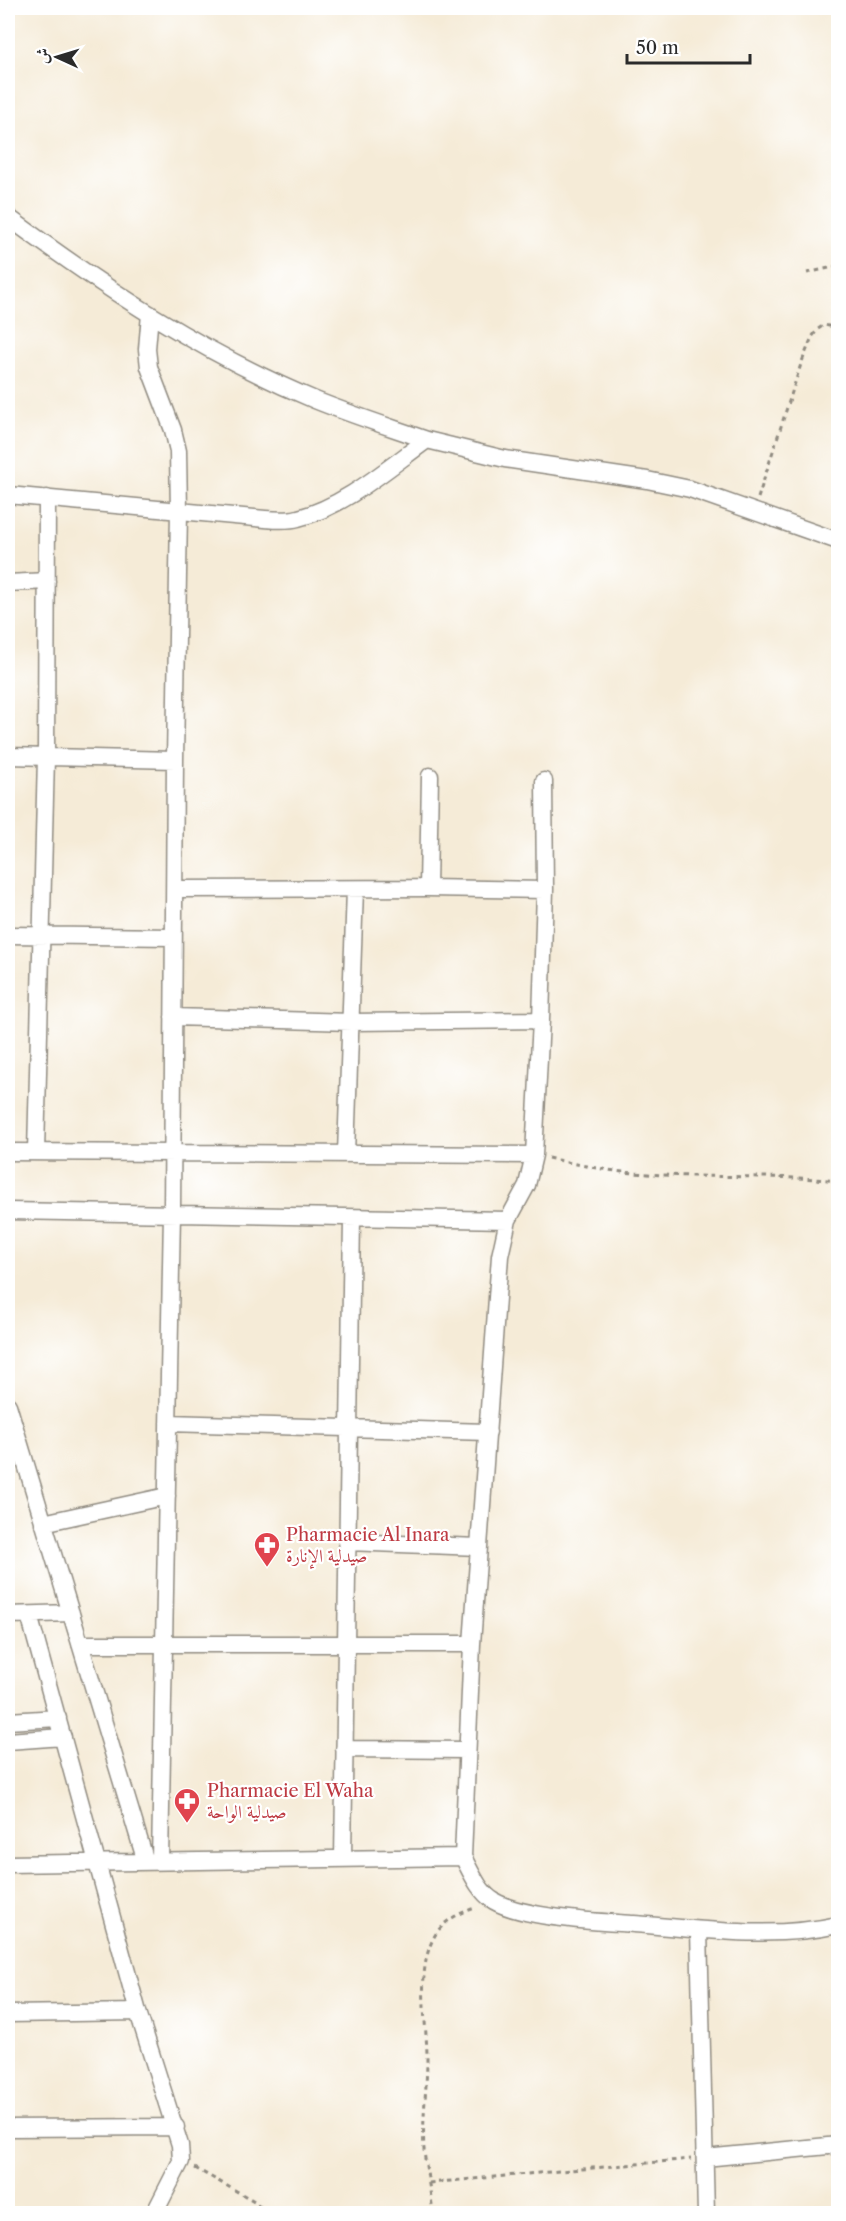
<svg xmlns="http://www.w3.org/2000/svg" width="846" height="2221" viewBox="0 0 846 2221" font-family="'Libre Caslon Text',Amiri,serif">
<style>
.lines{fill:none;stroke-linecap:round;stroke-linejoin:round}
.minor-casing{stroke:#908b81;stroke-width:19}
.path{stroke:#908b81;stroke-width:3;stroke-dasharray:4.5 4.5;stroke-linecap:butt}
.minor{stroke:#fff;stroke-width:16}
.labels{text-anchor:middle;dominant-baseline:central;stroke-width:4.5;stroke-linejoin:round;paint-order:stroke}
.health-label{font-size:18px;fill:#be3a42;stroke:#fff;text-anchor:start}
</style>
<rect width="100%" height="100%" fill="#fff"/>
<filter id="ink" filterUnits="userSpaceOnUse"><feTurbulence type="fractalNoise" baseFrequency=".0167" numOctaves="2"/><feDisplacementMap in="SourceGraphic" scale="12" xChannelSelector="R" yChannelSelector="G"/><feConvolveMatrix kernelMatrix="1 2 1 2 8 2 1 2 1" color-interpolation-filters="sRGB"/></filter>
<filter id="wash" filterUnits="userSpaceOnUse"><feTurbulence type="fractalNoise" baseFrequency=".008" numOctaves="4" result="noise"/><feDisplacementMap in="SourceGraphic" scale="24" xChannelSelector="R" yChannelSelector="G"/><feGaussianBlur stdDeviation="1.35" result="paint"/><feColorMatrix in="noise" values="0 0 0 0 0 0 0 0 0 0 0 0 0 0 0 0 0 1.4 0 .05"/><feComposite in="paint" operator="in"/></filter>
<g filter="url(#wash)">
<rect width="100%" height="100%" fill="#f5ebd7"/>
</g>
<g filter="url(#ink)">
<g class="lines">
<g class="minor-casing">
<path id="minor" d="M8,217C104,288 204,354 315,400C352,415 390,427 427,440
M150,314L147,349L149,367L173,430L178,451L179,511L175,760L172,1213L160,1861
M8,495L265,519C276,520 288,521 298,518C344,507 389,467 427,440L505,459L647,480L690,489L838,541
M8,583L47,581
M8,756L175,760
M544,781L545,890L541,1020L534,1155L527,1185L508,1220L500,1256L472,1644L463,1857C471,1872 479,1892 494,1901C523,1918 599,1922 634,1924C702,1929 771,1940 838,1925
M428,888L430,776
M175,889L428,888L545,890
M8,935L173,937
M173,1017L351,1022L541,1020
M8,1152L534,1155
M36,1152L46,757L47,498
M346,1154L355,889
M8,1211L508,1220
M8,1405L146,1862
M168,1423L488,1432
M43,1523L167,1496
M347,1542L479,1547
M8,1615L71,1613
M29,1615L138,2012L180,2145L181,2161L154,2214
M80,1644H472
M8,1721L58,1718
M8,1741L63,1737
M344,1749L467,1750
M343,1859L352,1218
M8,1864L463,1857
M699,1930L706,2214
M8,2014L138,2012
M8,2128L176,2127
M705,2158L838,2145"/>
</g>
<path class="path" d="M807,273L838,266
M758,498L801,364L812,337L818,329L824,325L838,328
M548,1158C577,1164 605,1171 635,1173C703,1179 771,1174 838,1181
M195,2168L256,2202L266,2214
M429,2183L691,2159
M433,2214C431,2192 426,2171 424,2150C422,2119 427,2088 427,2058C427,2021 416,1974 433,1939C442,1921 457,1914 475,1908"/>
<use href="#minor" class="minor"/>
</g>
</g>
<defs>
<g id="pharmacy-pin" transform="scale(1.35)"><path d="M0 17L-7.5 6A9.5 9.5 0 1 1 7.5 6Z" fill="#e0444e" stroke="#fff"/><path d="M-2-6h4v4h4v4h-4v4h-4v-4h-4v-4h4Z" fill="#fff"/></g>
</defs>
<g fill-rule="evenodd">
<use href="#pharmacy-pin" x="267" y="1545"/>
<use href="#pharmacy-pin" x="187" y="1801"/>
</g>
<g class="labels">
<g class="health-label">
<text x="286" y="1535">Pharmacie Al Inara<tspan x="286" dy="21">صيدلية الإنارة</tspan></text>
<text x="207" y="1791">Pharmacie El Waha<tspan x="207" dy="21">صيدلية الواحة</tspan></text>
</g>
</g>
<rect width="846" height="2221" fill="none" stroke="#fff" stroke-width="30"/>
<g transform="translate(57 57) rotate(274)" stroke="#ffffff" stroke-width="4.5" paint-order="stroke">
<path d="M0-4.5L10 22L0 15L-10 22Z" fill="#2b2b2b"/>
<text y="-9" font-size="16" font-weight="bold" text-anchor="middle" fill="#2b2b2b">ش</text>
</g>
<path d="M627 54v9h123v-9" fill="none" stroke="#2b2b2b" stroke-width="3"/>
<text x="636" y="54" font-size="18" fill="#2b2b2b" stroke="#ffffff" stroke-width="4.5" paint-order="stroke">50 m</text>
</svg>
